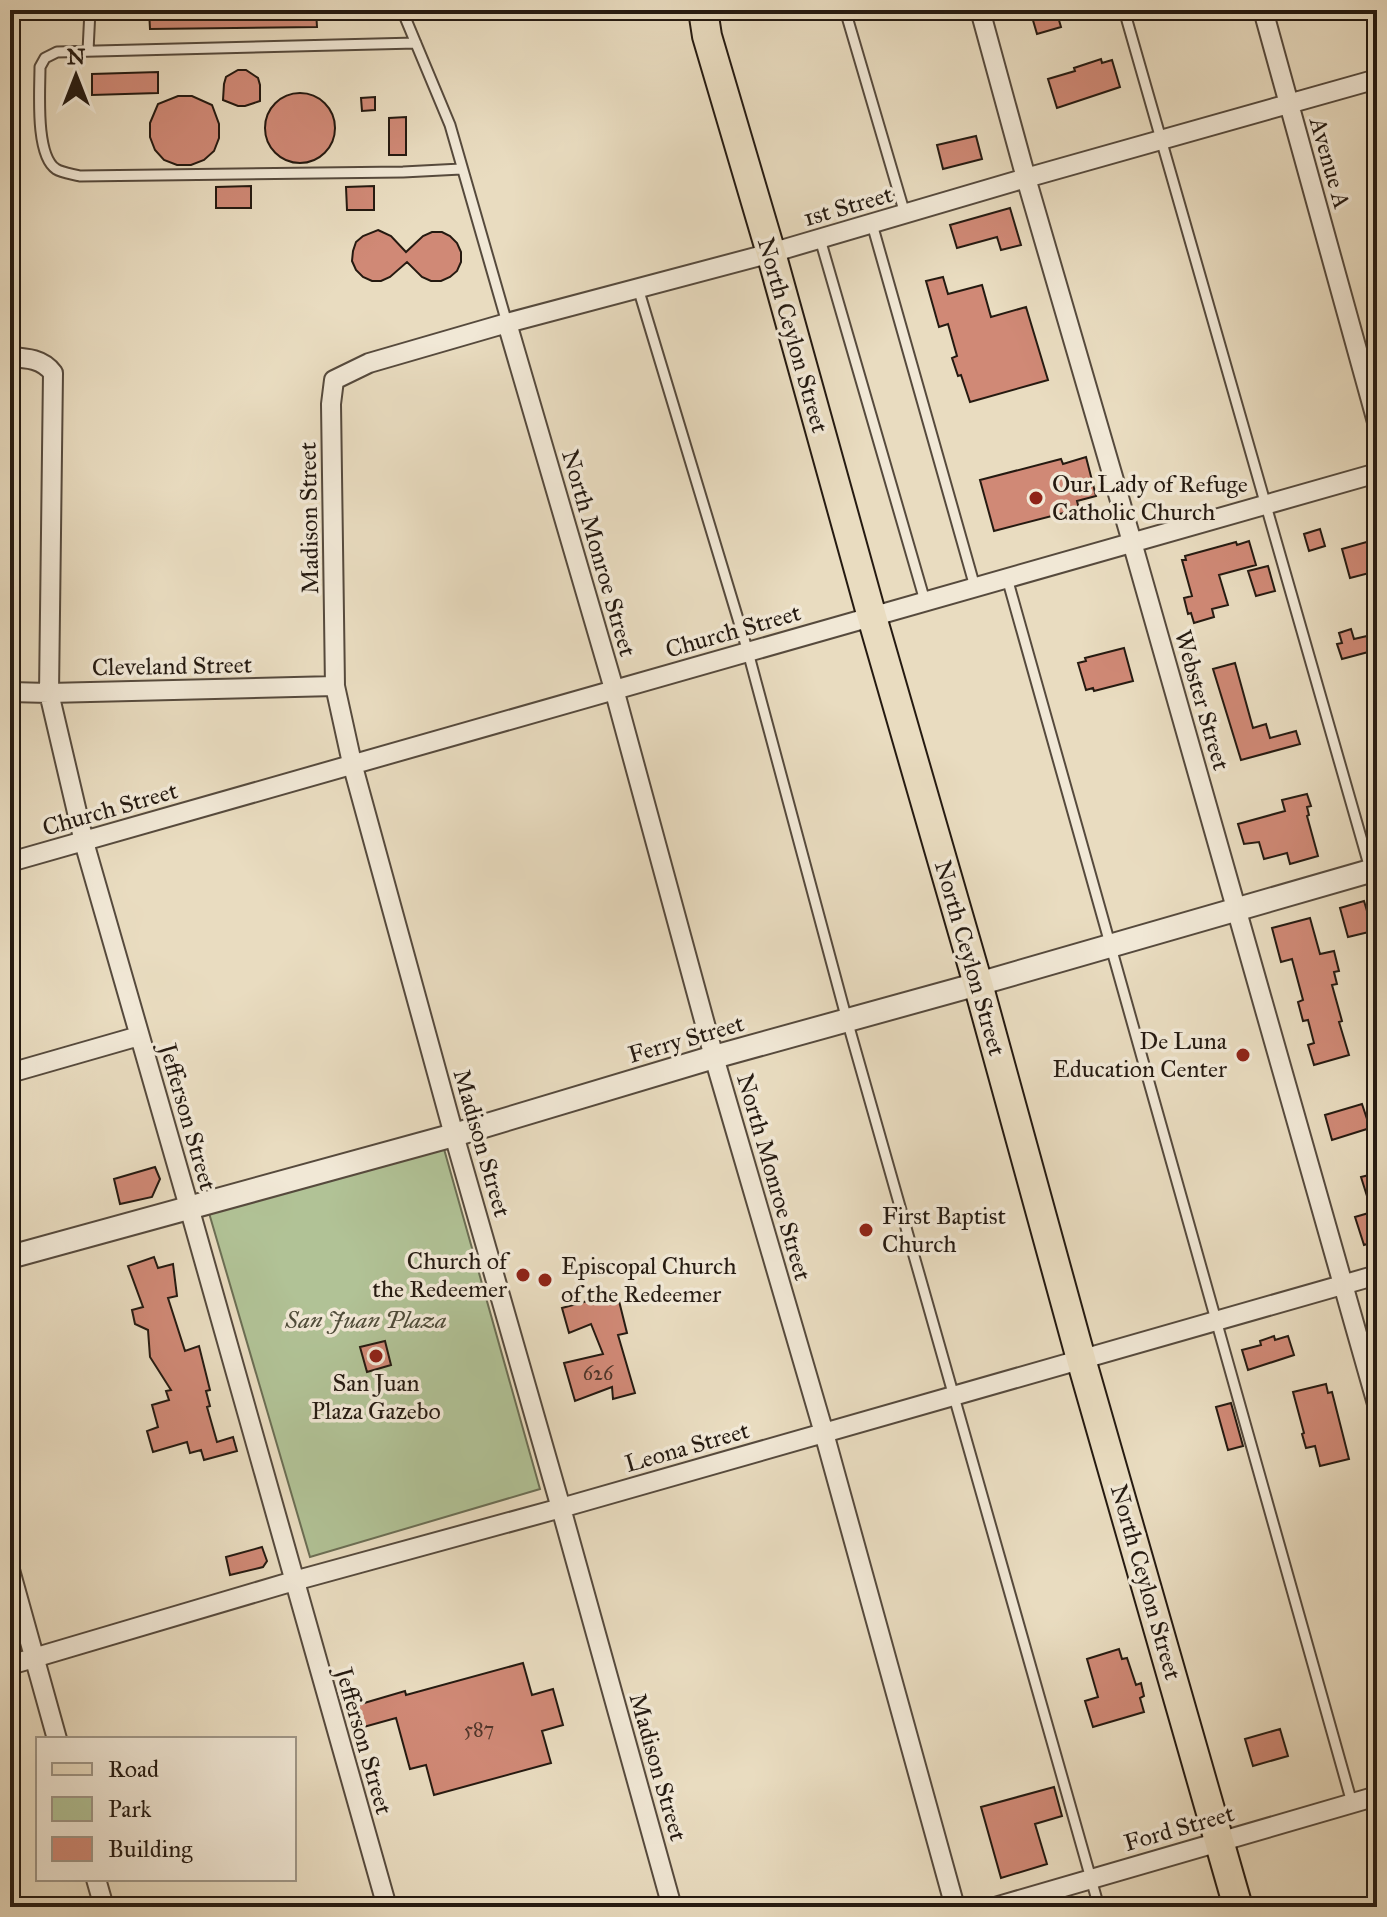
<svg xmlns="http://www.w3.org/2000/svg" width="1387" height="1917" viewBox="0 0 1387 1917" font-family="'IM FELL Great Primer',serif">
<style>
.green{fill:#b1c296;stroke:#6b6e54;stroke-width:2}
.building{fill:#d08976;stroke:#251a11;stroke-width:2}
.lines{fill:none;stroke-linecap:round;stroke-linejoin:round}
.service-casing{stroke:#564a3d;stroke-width:13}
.minor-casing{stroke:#564a3d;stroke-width:22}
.tertiary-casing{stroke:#564a3d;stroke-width:26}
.primary-casing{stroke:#251a11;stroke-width:32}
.service{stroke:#f1e8d6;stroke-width:9}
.minor{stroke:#f1e8d6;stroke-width:18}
.tertiary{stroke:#f1e8d6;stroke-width:22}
.primary{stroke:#e9dcc0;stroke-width:28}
.poi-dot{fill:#8f2418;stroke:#f1e8d6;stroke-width:3}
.labels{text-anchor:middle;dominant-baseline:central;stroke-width:7;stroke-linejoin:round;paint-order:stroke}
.number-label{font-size:20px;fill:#50362a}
.street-label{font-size:24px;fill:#251a11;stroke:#f1e8d6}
.poi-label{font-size:24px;fill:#251a11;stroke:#f1e8d6;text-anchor:start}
.park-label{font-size:24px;font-style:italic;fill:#4f4c39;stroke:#f1e8d6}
</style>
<rect width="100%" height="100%" fill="#e9dcc0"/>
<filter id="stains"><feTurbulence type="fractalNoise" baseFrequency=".0025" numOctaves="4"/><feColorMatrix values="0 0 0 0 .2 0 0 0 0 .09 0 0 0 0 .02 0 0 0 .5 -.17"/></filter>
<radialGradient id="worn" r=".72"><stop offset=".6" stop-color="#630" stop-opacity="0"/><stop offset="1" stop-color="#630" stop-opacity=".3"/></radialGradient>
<path class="green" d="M444,1149L540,1489L310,1557L209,1213Z"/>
<path class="building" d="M149,10H316L317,27L150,29Z
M1030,10H1056L1061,27L1037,34Z
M1101,59L1102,63L1112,60L1120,87L1057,108L1048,79L1075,71L1074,68Z
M238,70H246L258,78L260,85V101L245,106H238L223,100L224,84L226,77Z
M158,72V93L92,95V74Z
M265 128a35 35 0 1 1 70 0a35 35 0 1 1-70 0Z
M178,96H192L212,105L219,124V138L214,151L204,160L191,165H177L164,160L155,150L150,137V123L158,104Z
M375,97V110L362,111L361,98Z
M406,117V155H389V118Z
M976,136L982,159L943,169L937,145Z
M251,186V208H216V187Z
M374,186V210H347L346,187Z
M1010,208L1021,245L1001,250L997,237L957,248L950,225Z
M378,230L391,236L406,252L423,236L432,232H442L450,236L457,243L461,252V262L457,271L450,277L441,281H431L422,277L407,262L390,277L381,281H372L363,277L356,270L352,261L353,251L356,242L363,236Z
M943,277L948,294L982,285L991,317L1026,307L1048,380L970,402L961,375L958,376L952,358L957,356L948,324L939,327L926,281Z
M1086,457L1096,496L1077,501L1079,509L994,531L980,480L1061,459L1063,464Z
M1320,529L1325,546L1309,551L1304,534Z
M1377,539V571L1350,578L1342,549Z
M1249,541L1256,565L1219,575L1228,605L1212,609L1214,617L1194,623L1191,613L1188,614L1184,598L1192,596L1182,560H1186L1185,556L1236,542L1237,545Z
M1268,566L1275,591L1256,596L1248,571Z
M1351,629L1354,639L1367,636L1372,651L1342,659L1337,644L1342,643L1339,633Z
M1124,648L1133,681L1094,691L1093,688L1086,690L1078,663L1086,661L1085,658Z
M1235,663L1253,728L1266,724L1270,738L1296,731L1300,744L1241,760L1213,669Z
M1307,794L1311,806L1307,807L1309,815L1307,816L1318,856L1290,864L1287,853L1264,859L1259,842L1244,844L1238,824L1285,811L1282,800Z
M1364,901L1373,931L1348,937L1340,908Z
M1310,918L1320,954L1334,951L1339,971L1334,972L1337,984L1332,985L1342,1021L1339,1022L1349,1055L1314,1065L1308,1045L1314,1043L1308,1020L1303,1021L1298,1002L1303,1000L1292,959L1281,962L1272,928Z
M1362,1104L1370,1128L1332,1140L1325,1115Z
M155,1167L160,1179L152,1197L120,1204L114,1179Z
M1377,1173V1241L1364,1245L1355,1217L1372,1212L1361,1177Z
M154,1257L158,1268L173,1264L177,1296L168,1298L185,1351L199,1346L210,1390L206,1391L210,1406L207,1407L217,1442L233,1437L237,1451L204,1460L201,1450L190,1453L187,1442L153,1452L147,1431L158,1427L152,1405L169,1400L166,1391L171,1390L150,1357L148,1330L135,1324L132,1310L143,1307L128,1266Z
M617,1293L627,1333L618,1335L635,1393L613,1399L612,1387L575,1401L564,1363L603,1354L591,1324L569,1333L562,1308Z
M1274,1336L1275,1340L1288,1336L1294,1355L1248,1370L1242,1350L1261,1345L1260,1341Z
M385,1341L391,1365L367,1372L360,1347Z
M1326,1384L1328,1393L1332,1392L1349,1459L1320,1466L1315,1446L1306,1448L1302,1434L1304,1433L1293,1392Z
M1231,1403L1243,1446L1228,1450L1216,1407Z
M262,1547L267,1561L263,1567L230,1575L226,1557Z
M1119,1649L1122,1659L1127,1658L1136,1685L1141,1683L1144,1696L1140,1698L1144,1712L1093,1727L1085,1701L1098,1697L1087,1659Z
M523,1663L532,1695L553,1689L563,1725L542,1731L551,1763L434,1795L426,1765L410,1769L396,1718L360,1728L354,1706L405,1691L406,1695Z
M1280,1729L1288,1756L1253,1766L1245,1739Z
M1054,1787L1062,1816L1035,1824L1047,1864L1001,1878L981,1807Z"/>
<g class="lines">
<g class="service-casing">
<path id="service" d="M402,10L450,125L507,323
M845,10L905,214
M1124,10L1377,893
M416,43L57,52L45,58L40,67C40,91 35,155 56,169C62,173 73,174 80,176L403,172L461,169
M88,51L90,10
M872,224L975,587
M820,239L925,601
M638,288L748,652L847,1020L1099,1907
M1007,578L1352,1803"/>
</g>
<g class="minor-casing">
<path id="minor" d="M980,10L1026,178L1132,542L1377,1404
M1263,10L1377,422
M507,323L614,689L714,1057L824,1433L955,1907
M10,357C27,358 43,359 53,373L49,693L84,842L189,1207L387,1907
M10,692L49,693L335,686
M10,862L1377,473
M10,1073L139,1036
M10,1570L57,1739
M10,1665L294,1581L561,1508L1377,1275
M96,1879L104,1907
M672,1907L561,1508L454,1135L352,763L335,686L331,404L334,380L369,363L507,323L771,253L1026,178L1377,79
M995,1907L1377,1796"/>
</g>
<g class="tertiary-casing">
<path id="tertiary" d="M10,1257L454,1135L714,1057L978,984L1377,869"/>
</g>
<g class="primary-casing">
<path id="primary" d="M703,10L707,36L771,253L872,617L978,984L1081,1359L1238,1907"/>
</g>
<use href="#service" class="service"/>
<use href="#minor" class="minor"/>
<use href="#tertiary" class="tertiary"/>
<use href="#primary" class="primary"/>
</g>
<g class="poi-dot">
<circle cx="1036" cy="498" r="8"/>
<circle cx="1243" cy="1055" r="8"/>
<circle cx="866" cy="1230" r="8"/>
<circle cx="523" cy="1275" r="8"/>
<circle cx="545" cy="1280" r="8"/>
<circle cx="376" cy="1356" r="8"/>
</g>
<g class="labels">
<g class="number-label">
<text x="598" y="1373">626</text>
<text x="479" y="1729">587</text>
</g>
<g class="street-label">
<text transform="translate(1330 163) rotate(74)">Avenue A</text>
<text transform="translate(848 206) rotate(-16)">1st Street</text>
<text transform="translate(793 335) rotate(74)">North Ceylon Street</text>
<text transform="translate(309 518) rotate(-91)">Madison Street</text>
<text transform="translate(599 553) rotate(74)">North Monroe Street</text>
<text transform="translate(733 631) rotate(-16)">Church Street</text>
<text transform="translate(172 666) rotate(-1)">Cleveland Street</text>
<text transform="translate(1202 700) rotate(74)">Webster Street</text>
<text transform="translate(110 809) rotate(-16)">Church Street</text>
<text transform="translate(970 958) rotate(74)">North Ceylon Street</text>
<text transform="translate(686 1039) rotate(-16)">Ferry Street</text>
<text transform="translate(188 1117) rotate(74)">Jefferson Street</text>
<text transform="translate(482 1143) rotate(74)">Madison Street</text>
<text transform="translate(774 1177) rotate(74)">North Monroe Street</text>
<text transform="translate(687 1447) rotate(-16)">Leona Street</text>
<text transform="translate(1146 1582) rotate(74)">North Ceylon Street</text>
<text transform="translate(364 1741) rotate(74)">Jefferson Street</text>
<text transform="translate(658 1767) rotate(74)">Madison Street</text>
<text transform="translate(1179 1828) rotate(-16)">Ford Street</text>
</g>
<g class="poi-label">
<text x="1052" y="484">Our Lady of Refuge<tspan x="1052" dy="28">Catholic Church</tspan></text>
<text x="1227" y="1041" text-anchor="end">De Luna<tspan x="1227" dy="28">Education Center</tspan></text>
<text x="882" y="1216">First Baptist<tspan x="882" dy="28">Church</tspan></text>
<text x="507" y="1261" text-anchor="end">Church of<tspan x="507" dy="28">the Redeemer</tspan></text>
<text x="561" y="1266">Episcopal Church<tspan x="561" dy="28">of the Redeemer</tspan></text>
<text x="376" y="1383" text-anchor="middle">San Juan<tspan x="376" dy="28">Plaza Gazebo</tspan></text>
</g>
<g class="park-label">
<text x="366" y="1320">San Juan Plaza</text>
</g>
</g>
<rect width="1387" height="1917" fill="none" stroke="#e9dcc0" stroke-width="40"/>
<rect x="12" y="12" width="1363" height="1893" fill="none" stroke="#251a11" stroke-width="4"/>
<rect x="20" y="20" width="1347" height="1877" fill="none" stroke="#251a11" stroke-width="2"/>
<rect x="36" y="1737" width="260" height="144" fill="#f1e8d6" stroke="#9f9687" stroke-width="2"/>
<rect x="52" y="1763" width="40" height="12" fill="#e9dcc0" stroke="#9f9687" stroke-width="2"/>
<text x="108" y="1777" font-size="24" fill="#251a11">Road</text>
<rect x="52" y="1797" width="40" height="24" fill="#b1c296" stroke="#9f9687" stroke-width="2"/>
<text x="108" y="1817" font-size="24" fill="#251a11">Park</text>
<rect x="52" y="1837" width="40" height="24" fill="#d08976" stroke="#9f9687" stroke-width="2"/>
<text x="108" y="1857" font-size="24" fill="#251a11">Building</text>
<g transform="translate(76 76)" stroke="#f1e8d6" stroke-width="6" paint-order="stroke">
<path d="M0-6L14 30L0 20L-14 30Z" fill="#251a11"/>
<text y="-12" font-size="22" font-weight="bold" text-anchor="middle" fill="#251a11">N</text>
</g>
<rect width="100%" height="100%" filter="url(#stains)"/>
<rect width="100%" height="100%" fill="url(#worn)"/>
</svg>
